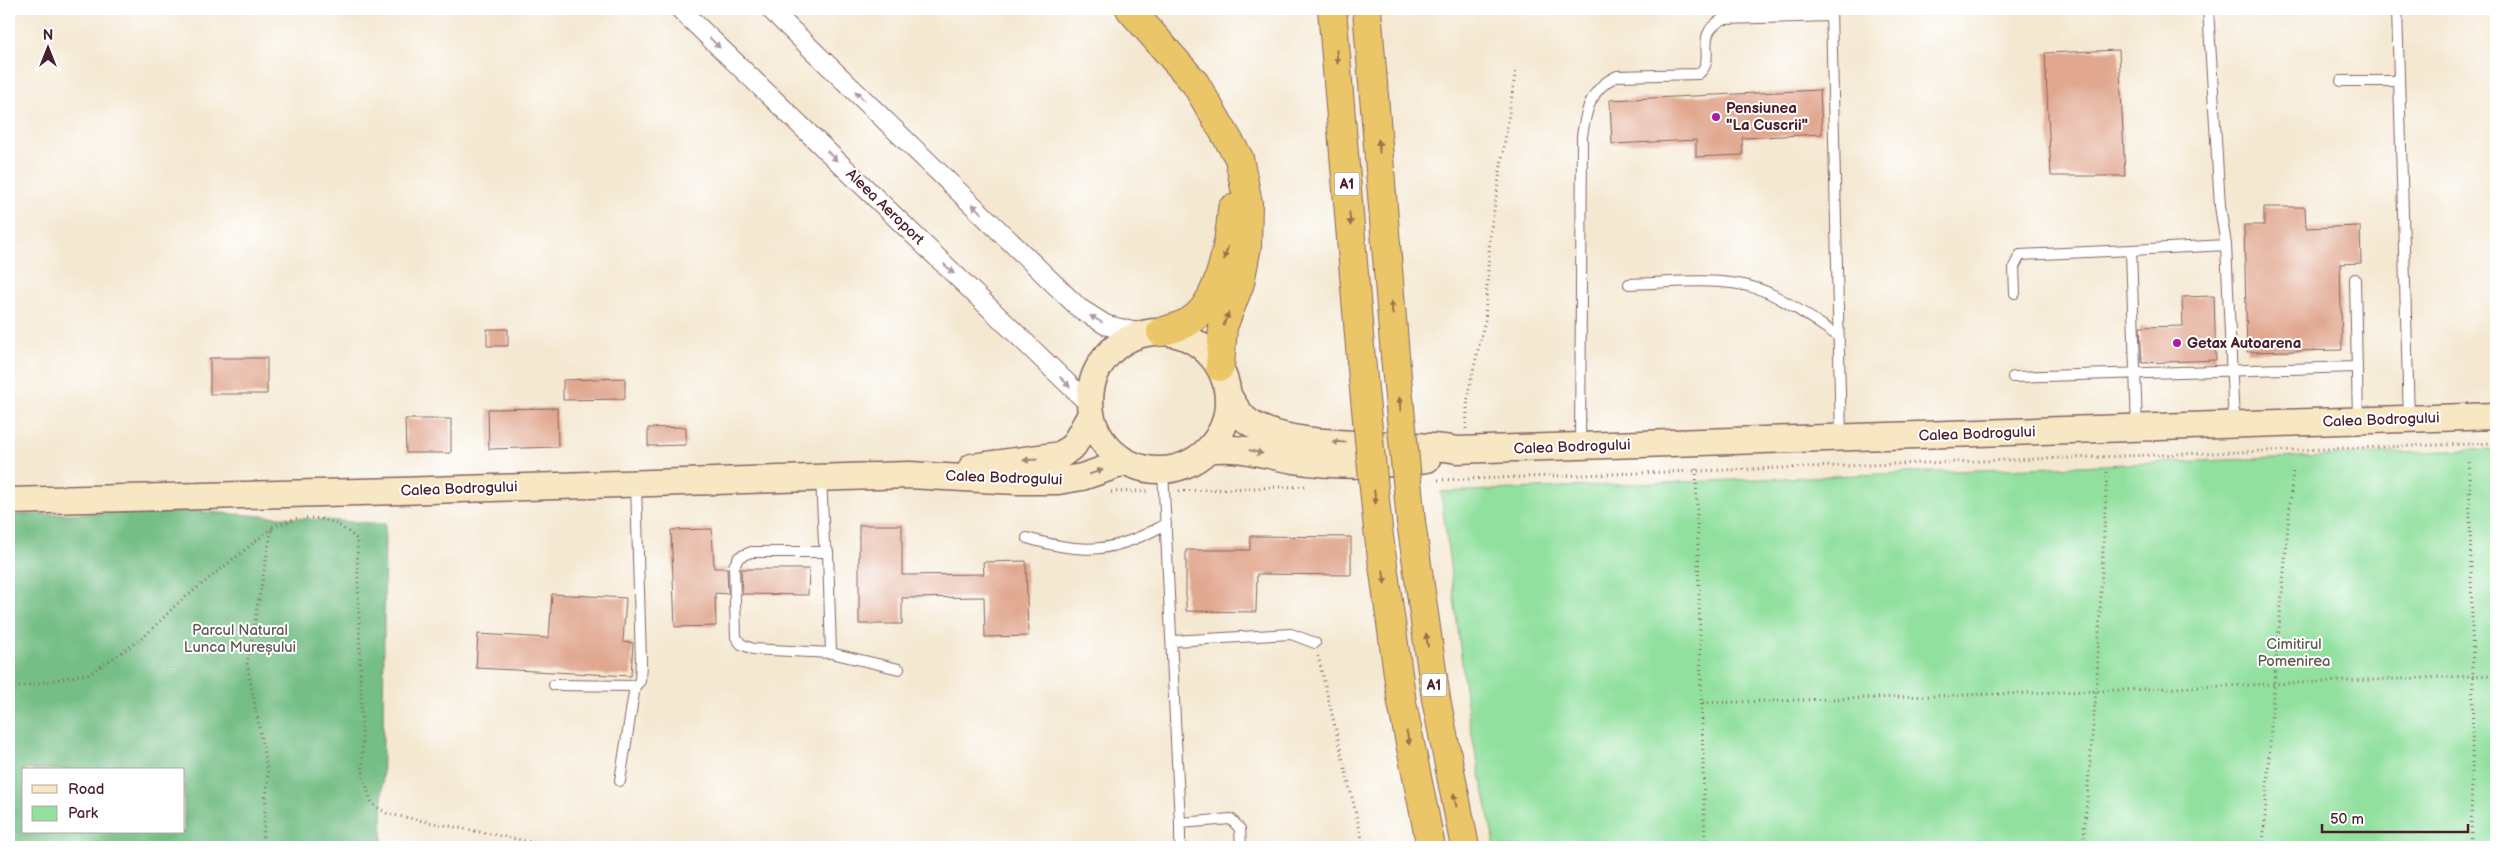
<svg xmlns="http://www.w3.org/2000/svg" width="2505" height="856" viewBox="0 0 2505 856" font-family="'Balsamiq Sans',sans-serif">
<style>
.green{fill:#91e09e;stroke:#6e8064}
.forest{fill:#74be85;stroke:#5f6e58;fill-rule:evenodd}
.building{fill:#e1a78f}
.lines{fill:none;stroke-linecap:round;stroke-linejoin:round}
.lane-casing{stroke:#866565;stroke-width:12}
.street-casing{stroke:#866565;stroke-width:21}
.secondary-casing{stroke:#866565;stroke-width:29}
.highway-casing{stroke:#866565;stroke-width:30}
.path{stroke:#866565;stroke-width:3;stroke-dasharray:1 4;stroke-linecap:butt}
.lane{stroke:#fff;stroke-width:10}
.street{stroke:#fff;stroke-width:19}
.secondary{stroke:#f7e8c3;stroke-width:26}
.highway{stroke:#ebc669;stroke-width:28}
.highway-bridge-casing{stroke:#866565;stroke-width:30;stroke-linecap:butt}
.highway-bridge{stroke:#ebc669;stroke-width:28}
.oneway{fill:#ae9aa0}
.oneway2{fill:#9a724a}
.oneway3{fill:#a08477}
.poi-dot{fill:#b5179e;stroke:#fff;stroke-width:2}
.labels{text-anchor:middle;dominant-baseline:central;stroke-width:4;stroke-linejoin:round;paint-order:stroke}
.shield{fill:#fff;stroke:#80626b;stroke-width:1}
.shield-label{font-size:14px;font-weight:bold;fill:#4a1f2b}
.poi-label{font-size:15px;font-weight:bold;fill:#4a1f2b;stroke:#fff;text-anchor:start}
.street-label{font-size:15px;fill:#4a1f2b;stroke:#fff}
.park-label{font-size:15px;fill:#5f594e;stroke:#fff}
</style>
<rect width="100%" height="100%" fill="#fff"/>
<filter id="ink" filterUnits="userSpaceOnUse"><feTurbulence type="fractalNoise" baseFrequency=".02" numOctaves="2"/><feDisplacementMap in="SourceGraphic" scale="10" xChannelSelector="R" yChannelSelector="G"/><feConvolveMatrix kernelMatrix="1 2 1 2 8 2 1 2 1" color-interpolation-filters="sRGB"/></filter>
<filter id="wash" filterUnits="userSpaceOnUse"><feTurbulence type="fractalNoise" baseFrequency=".0096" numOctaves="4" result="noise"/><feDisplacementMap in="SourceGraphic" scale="20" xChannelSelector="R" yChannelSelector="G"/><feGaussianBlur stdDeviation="1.12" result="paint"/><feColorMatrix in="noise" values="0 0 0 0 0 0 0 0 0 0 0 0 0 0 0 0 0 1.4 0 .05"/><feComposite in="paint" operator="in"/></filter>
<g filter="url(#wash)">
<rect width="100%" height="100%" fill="#f4e8d1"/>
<path class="green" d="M2496,449V847H1495L1469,720L1441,492Z"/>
<path class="forest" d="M189,511L385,524L382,847H9V515ZM24,770H184V832H24Z"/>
<g id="blocks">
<path class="building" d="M2119,50L2125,176H2051L2045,53Z
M1820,90L1822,134L1742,138L1743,155L1696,157V140L1612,144L1610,100Z
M2264,207H2305L2306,228L2360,226L2361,263L2340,264L2342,350L2247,352L2244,225H2264Z
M2214,296L2216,360L2142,363L2140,327L2183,326L2182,297Z
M487,329H508V346H487Z
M210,358H267V394H210Z
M625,378V399L563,400V380Z
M557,408L558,447L489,449L488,409Z
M405,419H451V453H406Z
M686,427V445L648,446V428Z
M859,525H902V575L984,574L983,562L1026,561L1028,636L985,637L984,597L902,598V624H859Z
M712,529L714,568H727L728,594L715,593L716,626L675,627L671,530Z
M1250,536L1351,537V575L1257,574L1256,612L1186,611V550H1250Z
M741,569H809L808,595L742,594Z
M552,594L626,598L623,642L633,643L631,676L476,668L478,634L549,638Z"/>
</g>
</g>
<g filter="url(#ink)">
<use href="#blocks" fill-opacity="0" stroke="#866565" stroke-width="1"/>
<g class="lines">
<g class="lane-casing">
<path id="lane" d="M1831,9L1841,438
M2208,9L2220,206L2226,245
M2397,9L2409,419
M2341,81H2399
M2355,279L2358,420
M1629,284C1674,283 1733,274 1773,295C1796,307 1817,322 1838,336
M2015,293L2014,267L2020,255L2131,250
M2013,377L2357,367
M2137,428L2131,250L2226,245L2234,424
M1580,446L1582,136C1586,109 1591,88 1617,76L1698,74C1719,59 1691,36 1723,19L1831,16
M1163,470L1180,823
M821,477L824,542L828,552L831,653
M1027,538C1084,555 1114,553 1166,524
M828,552H751L739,557L734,566L736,637L741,644L753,649L831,653L899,669
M1173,641L1291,634L1315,643
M554,685L635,686
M620,781L635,686L640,681L641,662L636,484
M1180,847V823L1231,819L1240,829L1241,847"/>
</g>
<g class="street-casing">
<path id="street" d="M680,9L1090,405
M770,9L1079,308L1106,325L1142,334"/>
</g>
<g class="secondary-casing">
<path id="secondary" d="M1090 401a69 69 0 1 1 138 0a69 69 0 1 1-138 0Z
M1228,395C1234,406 1241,418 1252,424C1298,452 1401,440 1457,450L2496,416
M1208,450C1239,445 1264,455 1294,460C1336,467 1385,466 1427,459
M972,467L1061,455L1074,445L1091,414
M9,501L399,491L909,475L1017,481H1058L1082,477L1126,462"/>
</g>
<g class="highway-casing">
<path id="highway" d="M1130,9L1195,83L1239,158L1248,203L1247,246L1240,283L1223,327L1220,367
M1332,9L1361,359
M1367,9L1395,356
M1161,332C1172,328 1185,326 1194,318C1220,299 1230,240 1232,209
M1411,522L1436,699L1465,847
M1378,529L1402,703L1431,847"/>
</g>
<path class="path" d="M1466,429L1468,393L1485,320L1490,236L1516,69
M2469,462L2473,676L2471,847
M1696,469L1705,847
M1438,480L2496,443
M1179,491L1307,486
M1111,492L1150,491
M306,518C330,518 339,524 357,539L363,775L372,804L388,814L557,847
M1318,656L1364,847
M9,689L91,673L144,637L176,605L272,528
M1703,703L2096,691L2496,675
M262,847L268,774L247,664L272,527L298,518
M2083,847L2096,691L2107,471
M2263,847L2274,683L2293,471"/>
<use href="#lane" class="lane"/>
<use href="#street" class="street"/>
<use href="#secondary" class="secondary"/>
<use href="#highway" class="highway"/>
<g class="highway-bridge-casing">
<path id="highway-bridge" d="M1395,356L1411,522
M1361,359L1378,529"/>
</g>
<use href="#highway-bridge" class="highway-bridge"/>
</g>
<defs><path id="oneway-solid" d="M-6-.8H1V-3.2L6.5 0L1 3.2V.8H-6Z" transform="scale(1.25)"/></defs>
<g class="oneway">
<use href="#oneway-solid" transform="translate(715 43) rotate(44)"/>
<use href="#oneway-solid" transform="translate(860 96) rotate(-136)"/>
<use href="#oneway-solid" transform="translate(832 156) rotate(44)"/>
<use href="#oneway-solid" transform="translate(977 209) rotate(-136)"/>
<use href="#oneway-solid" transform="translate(949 269) rotate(44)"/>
<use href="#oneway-solid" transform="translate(1096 319) rotate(-150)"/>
<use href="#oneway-solid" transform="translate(1065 382) rotate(44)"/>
</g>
<g class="oneway2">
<use href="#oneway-solid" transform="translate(1337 57) rotate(85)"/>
<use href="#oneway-solid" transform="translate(1379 146) rotate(-95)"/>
<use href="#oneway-solid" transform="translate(1350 219) rotate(85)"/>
<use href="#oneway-solid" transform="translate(1226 253) rotate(106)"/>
<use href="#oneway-solid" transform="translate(1392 308) rotate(-95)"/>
<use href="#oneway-solid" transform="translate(1226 319) rotate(-69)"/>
<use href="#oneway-solid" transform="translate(1400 404) rotate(-95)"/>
<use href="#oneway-solid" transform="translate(1375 497) rotate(84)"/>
<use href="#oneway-solid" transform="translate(1384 577) rotate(83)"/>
<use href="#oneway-solid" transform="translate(1427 640) rotate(-98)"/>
<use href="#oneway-solid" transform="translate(1408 738) rotate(79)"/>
<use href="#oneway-solid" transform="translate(1455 800) rotate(-102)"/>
</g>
<g class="oneway3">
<use href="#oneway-solid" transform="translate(1339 442) rotate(-176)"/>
<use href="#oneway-solid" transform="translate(1256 452) rotate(15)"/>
<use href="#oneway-solid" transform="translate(1030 460) rotate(176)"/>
<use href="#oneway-solid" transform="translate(1096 472) rotate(-19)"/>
</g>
</g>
<g class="poi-dot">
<circle cx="1716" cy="117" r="5"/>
<circle cx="2177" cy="343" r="5"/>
</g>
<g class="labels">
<g class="shield">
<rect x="1334.5" y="172.5" width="25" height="23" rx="4"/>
<rect x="1421.5" y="673.5" width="25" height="23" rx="4"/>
</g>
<g class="shield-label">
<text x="1347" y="184">A1</text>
<text x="1434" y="685">A1</text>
</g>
<g class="poi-label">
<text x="1726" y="108">Pensiunea<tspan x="1726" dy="17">"La Cuscrii"</tspan></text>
<text x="2187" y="343">Getax Autoarena</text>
</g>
<g class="street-label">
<text transform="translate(885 207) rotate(44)">Aleea Aeroport</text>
<text transform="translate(2381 420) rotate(-2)">Calea Bodrogului</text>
<text transform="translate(1977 434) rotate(-2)">Calea Bodrogului</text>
<text transform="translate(1572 447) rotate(-2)">Calea Bodrogului</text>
<text transform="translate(1004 478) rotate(2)">Calea Bodrogului</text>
<text transform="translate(459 489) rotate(-2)">Calea Bodrogului</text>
</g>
<g class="park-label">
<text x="240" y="630">Parcul Natural<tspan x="240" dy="17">Lunca Mureșului</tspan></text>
<text x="2294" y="644">Cimitirul<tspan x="2294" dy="17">Pomenirea</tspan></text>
</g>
</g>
<rect width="2505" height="856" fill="none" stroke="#fff" stroke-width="30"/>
<rect x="22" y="768" width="162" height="65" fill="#ffffff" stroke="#b7a5aa"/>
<rect x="32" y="785" width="25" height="8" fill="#f7e8c3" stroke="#b7a5aa"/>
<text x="68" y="794" font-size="15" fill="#4a1f2b">Road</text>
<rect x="32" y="806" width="25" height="15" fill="#91e09e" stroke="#b7a5aa"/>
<text x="68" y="818" font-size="15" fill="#4a1f2b">Park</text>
<g transform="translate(48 48)" stroke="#ffffff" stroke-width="4" paint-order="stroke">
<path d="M0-4L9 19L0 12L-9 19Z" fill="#4a1f2b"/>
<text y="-8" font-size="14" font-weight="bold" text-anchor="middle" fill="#4a1f2b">N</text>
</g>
<path d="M2322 824v8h146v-8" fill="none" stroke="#4a1f2b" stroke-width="2.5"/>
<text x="2330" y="824" font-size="15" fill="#4a1f2b" stroke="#ffffff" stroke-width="4" paint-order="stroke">50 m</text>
</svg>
